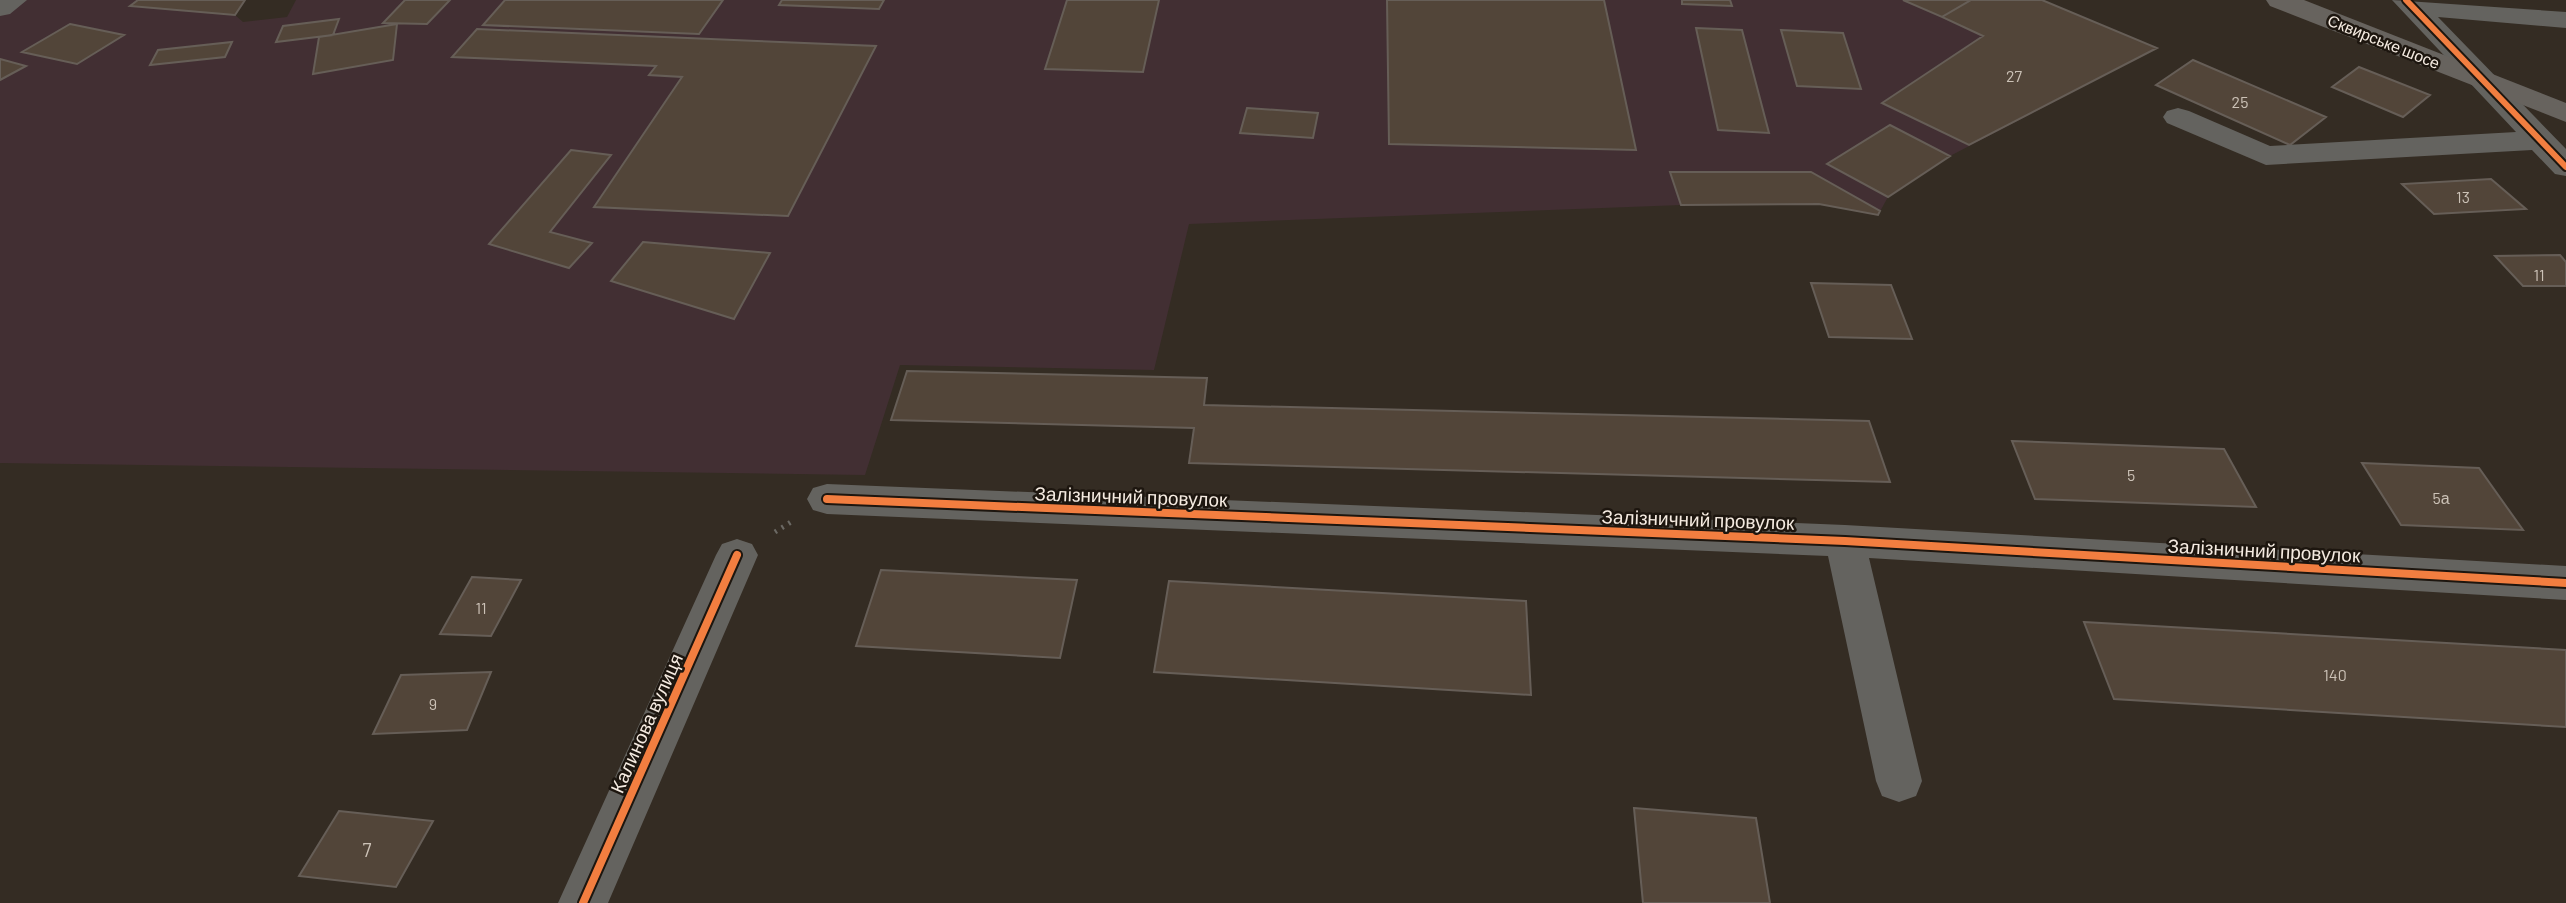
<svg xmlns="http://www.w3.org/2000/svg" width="2566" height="903" viewBox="0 0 2566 903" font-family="Barlow,sans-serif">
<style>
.industrial{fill:#422f33}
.building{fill:#524539;stroke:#665e57;stroke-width:2}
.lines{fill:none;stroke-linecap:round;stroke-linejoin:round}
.path{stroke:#6b6964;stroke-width:5;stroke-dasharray:2 6;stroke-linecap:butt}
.minor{fill:#64635f;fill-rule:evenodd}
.major{fill:#67635e;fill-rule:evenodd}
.cycleway-far1-casing{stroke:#1d160f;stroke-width:10}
.cycleway-casing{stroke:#1d160f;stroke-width:12}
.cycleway-far1{stroke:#f27e40;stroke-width:6}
.cycleway{stroke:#f27e40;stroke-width:8}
.labels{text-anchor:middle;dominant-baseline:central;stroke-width:5;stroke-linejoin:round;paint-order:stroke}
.far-street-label{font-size:16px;fill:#f5ebe1;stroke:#1d160f}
.number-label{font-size:16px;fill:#ccc2b7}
.street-label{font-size:19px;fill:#f5ebe1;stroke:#1d160f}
.near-number-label{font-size:19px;fill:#ccc2b7}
</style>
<rect width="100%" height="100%" fill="#342c23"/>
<path class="industrial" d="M0,0H245L235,15L243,22L287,17L296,0H2042L2157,48L1950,156L1888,197L1878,215L1819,204L1681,205L1189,224L1154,370L900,365L865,475L0,463Z"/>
<path class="building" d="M138,0H245L235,15L130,6Z
M405,0H450L427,24L383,23Z
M505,0H723L699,34L483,25Z
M782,0H884L879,9L779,5Z
M1067,0H1159L1143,72L1045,69Z
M1387,0H1604L1636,150L1389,144Z
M1682,0H1730L1732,6L1682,4Z
M1903,0H1971L1942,17Z
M1971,0H2042L2157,48L1969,145L1882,103L1983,36L1942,17Z
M339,19L333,35L276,42L283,26Z
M70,24L124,35L77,64L22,52Z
M397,24L393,60L313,74L319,37Z
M1696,28L1742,30L1769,133L1718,130Z
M477,29L757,41L876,46L788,216L594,207L682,77L649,75L656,66L452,57Z
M1781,30L1843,33L1861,89L1797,86Z
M232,42L225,57L150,65L158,50Z
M0,59L26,66L0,80Z
M2193,60L2326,117L2290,145L2156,85Z
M2359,67L2430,95L2403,117L2332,87Z
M1247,108L1318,113L1313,138L1240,133Z
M1890,125L1950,156L1888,197L1827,164Z
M571,150L611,155L550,232L592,243L569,268L489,244Z
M1670,172H1811L1880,211L1878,215L1819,204L1681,205Z
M2491,179L2526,209L2434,214L2402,184Z
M643,242L770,253L734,319L611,281Z
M2560,255L2566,262V286H2523L2495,256Z
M1811,283L1891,285L1912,339L1829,337Z
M907,371L1207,378L1204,405L1869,421L1890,482L1189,463L1194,428L891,420Z
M2012,441L2224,449L2256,507L2035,499Z
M2362,463L2479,468L2523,530L2401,525Z
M881,570L1077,580L1060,658L856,646Z
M472,577L521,580L491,636L440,634Z
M1169,581L1526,601L1531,695L1154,672Z
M2084,622L2566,650V727L2114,699Z
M491,672L467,730L373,734L401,675Z
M1634,808L1756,818L1770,903H1643Z
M339,811L433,821L396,887L299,876Z"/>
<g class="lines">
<path class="path" d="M775,532L791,522"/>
<path class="minor" d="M0,0H27L10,14L0,16Z
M2392,0L2566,12V28L2438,17L2566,149V176L2555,174L2532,150L2266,165L2167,123L2163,117L2167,111L2178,108L2189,111L2270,146L2516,132Z
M827,484L1845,525L2566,566V600L1869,558L1922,781L1916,796L1899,802L1882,796L1876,781L1828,556L827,514L813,510L807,499L813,488Z
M737,539L752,544L758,555L608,903H558L716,555L722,544Z"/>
<path class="major" d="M2266,0H2304L2566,103V122L2270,6Z"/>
<g class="cycleway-far1-casing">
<path id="cycleway-far1" d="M2406,0L2566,167"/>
</g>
<g class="cycleway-casing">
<path id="cycleway" d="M827,499L1845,541L2566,583
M583,903L737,555"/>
</g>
<use href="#cycleway-far1" class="cycleway-far1"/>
<use href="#cycleway" class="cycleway"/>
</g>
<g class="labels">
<g class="far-street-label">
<text transform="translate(2384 41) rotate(22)">Сквирське шосе</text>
</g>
<g class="number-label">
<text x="2014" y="75">27</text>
<text x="2240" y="101">25</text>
<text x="2463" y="196">13</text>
<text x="2539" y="274">11</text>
<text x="2131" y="474">5</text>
<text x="2441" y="497">5а</text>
<text x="481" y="607">11</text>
<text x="2335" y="674">140</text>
<text x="433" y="703">9</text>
</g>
<g class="street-label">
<text transform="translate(1131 496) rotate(2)">Залізничний провулок</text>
<text transform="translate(1698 519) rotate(2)">Залізничний провулок</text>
<text transform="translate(2264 550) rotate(3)">Залізничний провулок</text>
<text transform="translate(646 723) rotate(-66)">Калинова вулиця</text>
</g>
<g class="near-number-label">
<text x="367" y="849">7</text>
</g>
</g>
</svg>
